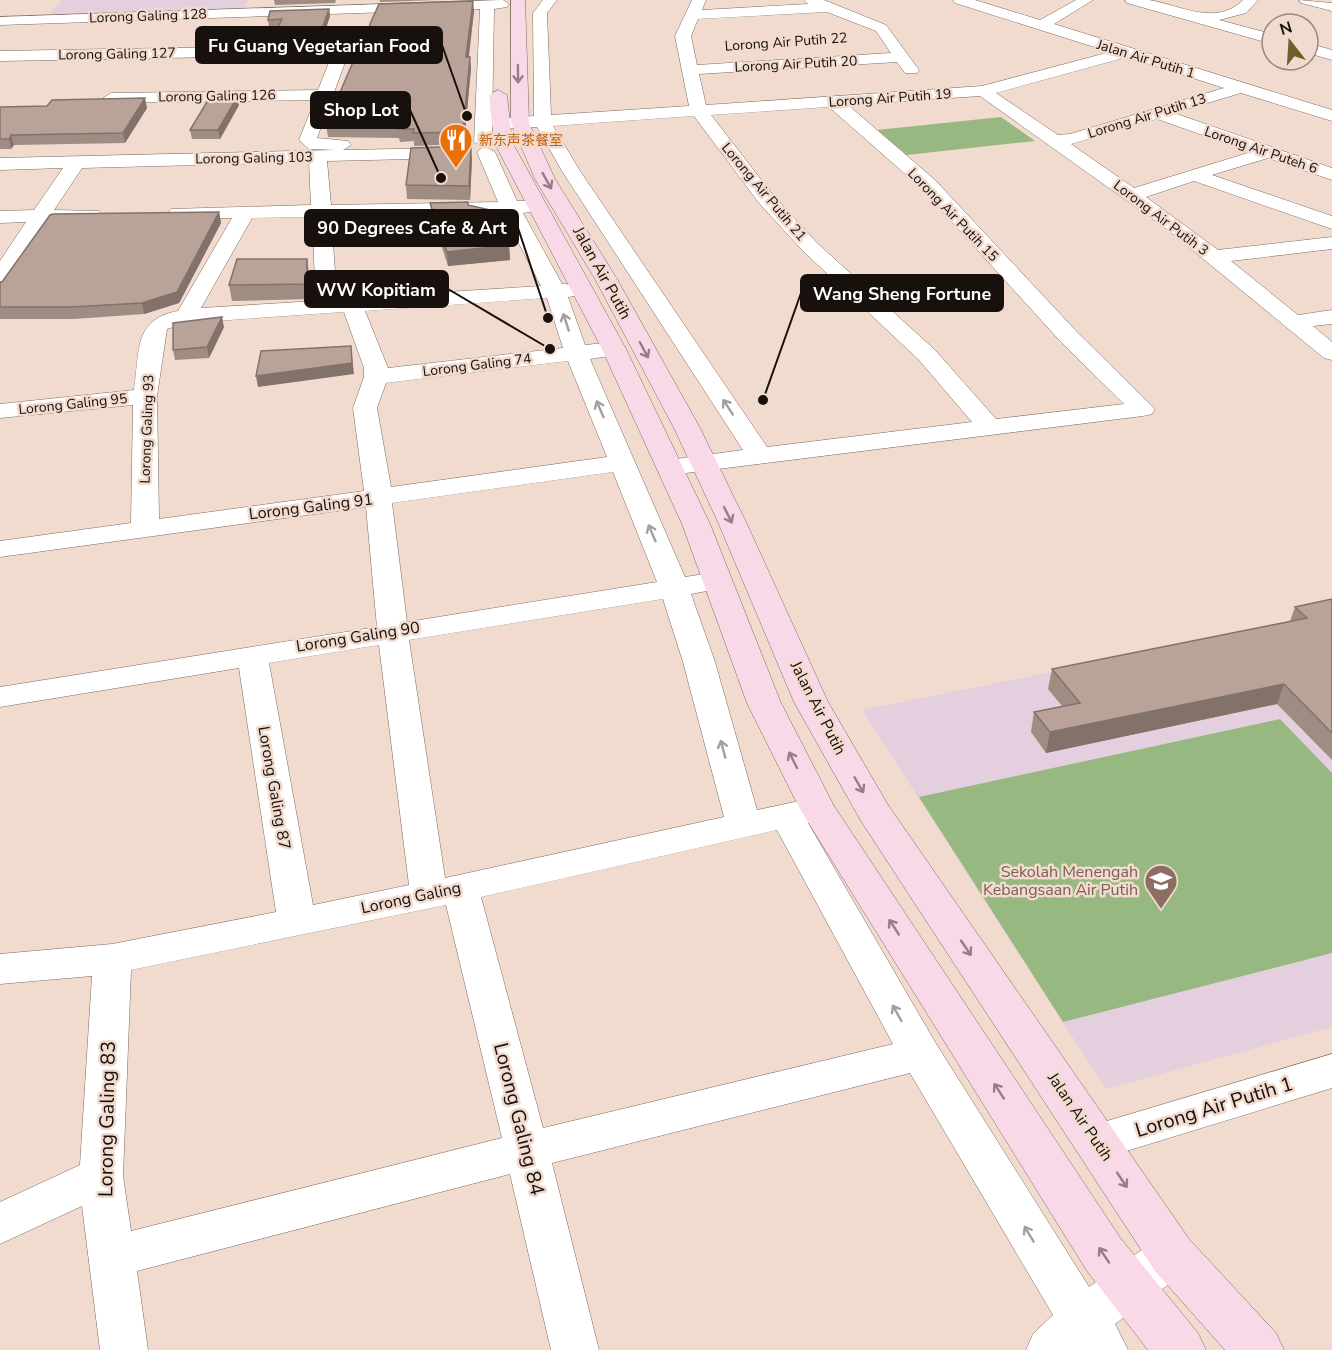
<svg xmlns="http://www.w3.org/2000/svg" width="1332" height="1350" viewBox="0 0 1332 1350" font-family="'Nunito Sans','Noto Sans SC',sans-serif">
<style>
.education{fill:#e3cfde}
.green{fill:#97b981}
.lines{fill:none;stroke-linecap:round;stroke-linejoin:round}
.street-casing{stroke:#7d6a5f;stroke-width:1}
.secondary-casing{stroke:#7d6a5f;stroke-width:1}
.street{fill:#fff;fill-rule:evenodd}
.secondary{fill:#f9d9e8;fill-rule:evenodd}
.wall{fill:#9f8c83}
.shaded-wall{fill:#82726a}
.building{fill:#b9a398;stroke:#82726a;stroke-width:1.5}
.oneway{stroke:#937f85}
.oneway2{stroke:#a29f9e}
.labels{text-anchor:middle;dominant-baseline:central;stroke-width:5;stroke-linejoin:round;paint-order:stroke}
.far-street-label{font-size:14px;fill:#17100c;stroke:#f1dace}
.far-food-label{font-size:14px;fill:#c56008;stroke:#f1dace;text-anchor:start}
.street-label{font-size:16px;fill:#17100c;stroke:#f1dace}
.education-label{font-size:16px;fill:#785e54;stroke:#f1dace;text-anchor:end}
.near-street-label{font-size:20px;fill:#17100c;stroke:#f1dace}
.leader{fill:none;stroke:#17100c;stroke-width:2}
.callout-dot{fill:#17100c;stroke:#f1dace;stroke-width:2}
.callout{fill:#17100c;stroke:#17100c;stroke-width:2}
.callout-label{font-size:18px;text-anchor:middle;font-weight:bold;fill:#fff}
</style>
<rect width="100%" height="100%" fill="#f1dace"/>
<path class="education" d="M62,0H247L244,8L49,14Z
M1332,616V1027L1106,1089L862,710Z"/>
<path class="green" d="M1001,117L1035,141L907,155L877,130Z
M1280,719L1332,773V953L1063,1022L919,797Z"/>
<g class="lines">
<g class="street-casing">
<path id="street" d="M503,0L509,4L507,7L494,9L492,123L500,119L534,116L533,13L543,0H557L547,13L551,115L689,106L675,36L692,0H706L702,10L808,4L804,0H824L886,25L919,70L917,73H905L897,62L699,74L706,105L982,86L1110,52L955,3L953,0H975L1040,20L1076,0H1093L1054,24L1332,110V121L1241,93L1174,113L1332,168V180L1268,158L1212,175L1332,216V229L1194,181L1146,197L1218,250L1332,237V249L1231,261L1298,315L1332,310V324L1313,326L1332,342V360L1324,358L1168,230L980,96L848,105L935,180L1077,332L1155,409L1152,414L1143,416L670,475L661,473L657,467L661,461L743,450L562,171L537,127L500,129L492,125V142L486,147L495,152L517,201H530L540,207L537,211L523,213L562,284L581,285L584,290L581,295L568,297L585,345L614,342L622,344L626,349L622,354L590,359L685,577L717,572L727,575L732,581L727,587L691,594L715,662L757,810L818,797L830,801L835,809L830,817L808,823L935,1042L1089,1287L1156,1240L1172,1234L1188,1240L1195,1255L1188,1270L1115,1324L1128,1350H1026L1033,1334L1053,1315L910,1073L552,1163L599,1350H551L510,1174L137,1271L148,1350H100L82,1206L0,1244V1202L80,1165L92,976L0,984V954L112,944L276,912L239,668L0,707V687L377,627L366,507L0,557V541L131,523L133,405L0,418V404L134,390C140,352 133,319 178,311L232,218L178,219L168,213L171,209L311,205L309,162L82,168L54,210L99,211L102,215L99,219L46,222L8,282L0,283V261L26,222L0,223V211L34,210L63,168L0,170V158L336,150L309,149L299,140L315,100L111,103L103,98L111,93L318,90L332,55L0,61V51L336,45L343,30H353L356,33L317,138L348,141L351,145L343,150L452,148L461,153L452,158L327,161L331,205L498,202L477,152L483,147L474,142L480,9L0,25V17ZM827,12L876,31L891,53L697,65L691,36L698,19ZM1127,57L1224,88L1070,134L1058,135L996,93ZM829,107L921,188L1061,342L1124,404L996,419L935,350L817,243L773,195L711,115ZM694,116L759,203L803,251L919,360L972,422L767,447L580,171L553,126ZM1157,119L1251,152L1134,188L1071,144ZM503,213L541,286L337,299L331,216ZM312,217L316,301L201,308L252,218ZM547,298L563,348L388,368L365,311ZM344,312L364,368V377L353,408L364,491L159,519L157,396L167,329L186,323ZM568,361L607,457L391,487L377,408L386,383ZM613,472L657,582L407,622L392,503ZM663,599L683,662L724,817L445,878L409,640ZM379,645L409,885L313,905L269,663ZM777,830L893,1044L543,1128L481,897ZM446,905L502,1138L131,1231L123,1176L131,970Z
M1125,0C1133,0 1141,0 1149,0C1180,5 1216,27 1243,0H1258L1246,13L1219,20L1272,34V44L1127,3Z
M1299,0L1332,3V11L1301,3Z
M1308,43L1332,50V60L1308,53Z
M1332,1054V1088L1097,1160L1082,1155L1075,1142L1082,1129L1097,1124Z"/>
</g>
<g class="secondary-casing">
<path id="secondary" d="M511,0H525L529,123L555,179L617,279L700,428L746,522L828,702L888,805L1189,1239L1276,1333L1284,1350H1225L1155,1271L861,821L794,702L718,522L674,428L595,279L535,179L511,123Z
M498,90L507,95L512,142L626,349L710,524L781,703L834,806L1121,1239L1198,1333L1206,1350H1148L1087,1271L800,809L747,703L682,524L602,349L494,142L489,95Z"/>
</g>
<use href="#street" class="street"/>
<use href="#secondary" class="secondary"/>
</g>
<path class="wall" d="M274,0H336L335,3L275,5Z
M380,0H436L380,2Z
M329,9L330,16L322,40L306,43L276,44L274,36L278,27H269L268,20Z
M474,11L469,57L471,68L464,144L414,146V141L400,142L399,138L328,137L326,125L361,62Z
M239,105L220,139H192L190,130Z
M0,107L147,108L125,143L14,145L11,149H0Z
M472,159L470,200L407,199L406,185Z
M430,203L468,205L509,245L510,260L448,266L432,217Z
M219,212L221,223L179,303L144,314L74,319H0V282Z
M309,274V299L232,301L229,285Z
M224,327L209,358L175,360L173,350Z
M1332,599V760L1277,704L1046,753L1031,732L1034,712L1062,706L1048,689L1052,669L1290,621L1295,607Z"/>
<path class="shaded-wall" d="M473,1L474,11L467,68L466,57Z
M329,9L330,16L322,40L306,43L305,35Z
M470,57L471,68L464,144L463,132Z
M237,97L239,105L220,139L218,130Z
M145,98L147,108L125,143L123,133Z
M11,135L14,145L11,149L9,139Z
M471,146L472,159L470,200L469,186Z
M219,212L221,223L179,303L144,314L142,303Z
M509,245L510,260L448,266L447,252Z
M307,259L309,274V299L307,284Z
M222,317L224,327L209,358L207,347Z
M351,346L354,374L258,387L256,376Z
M1284,684L1277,704L1046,753L1050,732Z"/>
<path class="building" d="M473,1L466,57H470L463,132L413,133L414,129H398L399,126L326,125L353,62H361L370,24L379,4Z
M329,9L321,32L305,35L274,36L282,19L268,20L270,11Z
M210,97H237L218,130H190Z
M145,98L123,133L11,135L9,139H0V107L47,106L52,100Z
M471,146L469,186L406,185L411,148Z
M468,202V205L494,211L509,245L447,252L430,203Z
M219,212L177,292L142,303L71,307H0V282H2L50,215L53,214Z
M237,259H307V284L229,285Z
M222,317L207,347L173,350V323Z
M351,346L352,363L256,376L261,351Z
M1332,599V733L1284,684L1050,732L1034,712L1080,703L1052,669L1307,618L1295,607Z"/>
<defs><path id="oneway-shaft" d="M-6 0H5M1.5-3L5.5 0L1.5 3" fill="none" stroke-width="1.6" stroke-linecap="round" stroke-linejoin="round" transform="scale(1.5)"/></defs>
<g class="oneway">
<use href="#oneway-shaft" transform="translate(518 74) rotate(89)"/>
<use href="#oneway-shaft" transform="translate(547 181) rotate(61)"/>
<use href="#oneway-shaft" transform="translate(644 350) rotate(62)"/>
<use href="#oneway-shaft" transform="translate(728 515) rotate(64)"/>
<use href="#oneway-shaft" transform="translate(793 760) rotate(-117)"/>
<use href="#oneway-shaft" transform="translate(859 785) rotate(60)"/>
<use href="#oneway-shaft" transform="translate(894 927) rotate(-123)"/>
<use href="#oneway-shaft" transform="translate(966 948) rotate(56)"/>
<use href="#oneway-shaft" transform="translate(999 1091) rotate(-123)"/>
<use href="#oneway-shaft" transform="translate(1122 1180) rotate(56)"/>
<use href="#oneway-shaft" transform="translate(1104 1255) rotate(-124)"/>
</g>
<g class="oneway2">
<use href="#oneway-shaft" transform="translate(566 322) rotate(-108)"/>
<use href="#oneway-shaft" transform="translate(728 407) rotate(-123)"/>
<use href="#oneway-shaft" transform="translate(600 409) rotate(-113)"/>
<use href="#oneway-shaft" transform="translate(652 533) rotate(-113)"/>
<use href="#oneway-shaft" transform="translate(723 749) rotate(-105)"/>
<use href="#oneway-shaft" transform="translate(897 1013) rotate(-119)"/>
<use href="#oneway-shaft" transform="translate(1029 1234) rotate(-121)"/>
</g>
<defs>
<g id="restaurant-pin" transform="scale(1.725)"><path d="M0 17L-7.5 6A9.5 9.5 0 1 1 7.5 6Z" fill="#e8710a" stroke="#f1dace"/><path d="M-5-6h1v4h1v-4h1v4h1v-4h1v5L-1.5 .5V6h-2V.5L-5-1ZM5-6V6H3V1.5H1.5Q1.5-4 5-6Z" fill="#fff"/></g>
<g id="school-pin" transform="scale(1.725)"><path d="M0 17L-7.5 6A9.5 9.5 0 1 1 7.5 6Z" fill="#8d6e63" stroke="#f1dace"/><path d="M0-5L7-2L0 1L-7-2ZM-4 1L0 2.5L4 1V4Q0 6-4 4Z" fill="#fff"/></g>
</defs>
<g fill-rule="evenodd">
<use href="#restaurant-pin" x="456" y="140"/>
<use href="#school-pin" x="1161" y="881"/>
</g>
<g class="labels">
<g class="far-street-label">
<text transform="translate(148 16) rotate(-2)">Lorong Galing 128</text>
<text transform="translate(786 42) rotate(-4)">Lorong Air Putih 22</text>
<text transform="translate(117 54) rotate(-1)">Lorong Galing 127</text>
<text transform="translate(1146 59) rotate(17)">Jalan Air Putih 1</text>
<text transform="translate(796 64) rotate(-3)">Lorong Air Putih 20</text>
<text transform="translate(217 96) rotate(-1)">Lorong Galing 126</text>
<text transform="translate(890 98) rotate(-4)">Lorong Air Putih 19</text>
<text transform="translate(1147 116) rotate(-17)">Lorong Air Putih 13</text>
<text transform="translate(1261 150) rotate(19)">Lorong Air Puteh 6</text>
<text transform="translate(254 158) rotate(-1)">Lorong Galing 103</text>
<text transform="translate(764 192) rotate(50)">Lorong Air Putih 21</text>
<text transform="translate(953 215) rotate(46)">Lorong Air Putih 15</text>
<text transform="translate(1161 218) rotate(37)">Lorong Air Putih 3</text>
<text transform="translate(477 365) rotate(-7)">Lorong Galing 74</text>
<text transform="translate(73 404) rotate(-6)">Lorong Galing 95</text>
<text transform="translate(147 429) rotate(-88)">Lorong Galing 93</text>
</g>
<g class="far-food-label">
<text x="479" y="140">新东声茶餐室</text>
</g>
<g class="street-label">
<text transform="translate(602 273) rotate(61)">Jalan Air Putih</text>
<text transform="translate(311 507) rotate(-7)">Lorong Galing 91</text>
<text transform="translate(358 637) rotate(-9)">Lorong Galing 90</text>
<text transform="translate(818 708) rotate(63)">Jalan Air Putih</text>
<text transform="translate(274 788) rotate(80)">Lorong Galing 87</text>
<text transform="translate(411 898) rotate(-12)">Lorong Galing</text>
<text transform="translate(1080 1117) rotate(56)">Jalan Air Putih</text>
</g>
<g class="education-label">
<text x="1138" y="872">Sekolah Menengah<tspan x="1138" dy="18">Kebangsaan Air Putih</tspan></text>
</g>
<g class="near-street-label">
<text transform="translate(1214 1107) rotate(-17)">Lorong Air Putih 1</text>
<text transform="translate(107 1119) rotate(-89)">Lorong Galing 83</text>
<text transform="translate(519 1119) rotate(76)">Lorong Galing 84</text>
</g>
</g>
<path class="leader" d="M467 116L442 45M441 178L410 110M548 318L518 228M550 349L448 289M763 400L801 293"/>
<g class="callout-dot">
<circle cx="467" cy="116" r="6"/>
<circle cx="441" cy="178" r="6"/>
<circle cx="548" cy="318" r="6"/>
<circle cx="550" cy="349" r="6"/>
<circle cx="763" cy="400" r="6"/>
</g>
<g class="callout">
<rect x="196" y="27" width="246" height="36" rx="6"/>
<rect x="311" y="92" width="99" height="36" rx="6"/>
<rect x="305" y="210" width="213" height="36" rx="6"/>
<rect x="305" y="271" width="143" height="36" rx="6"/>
<rect x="801" y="275" width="202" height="36" rx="6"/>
</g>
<g class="callout-label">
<text x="319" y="52">Fu Guang Vegetarian Food</text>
<text x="361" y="116">Shop Lot</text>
<text x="412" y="234">90 Degrees Cafe &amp; Art</text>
<text x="376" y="296">WW Kopitiam</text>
<text x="902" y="300">Wang Sheng Fortune</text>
</g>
<g transform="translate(1290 42) rotate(343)"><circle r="28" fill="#f1dace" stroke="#9a8980" stroke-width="1.5"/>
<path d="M0-4.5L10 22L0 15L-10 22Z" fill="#715e2c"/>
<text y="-9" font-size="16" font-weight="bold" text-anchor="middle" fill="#17100c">N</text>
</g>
</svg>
